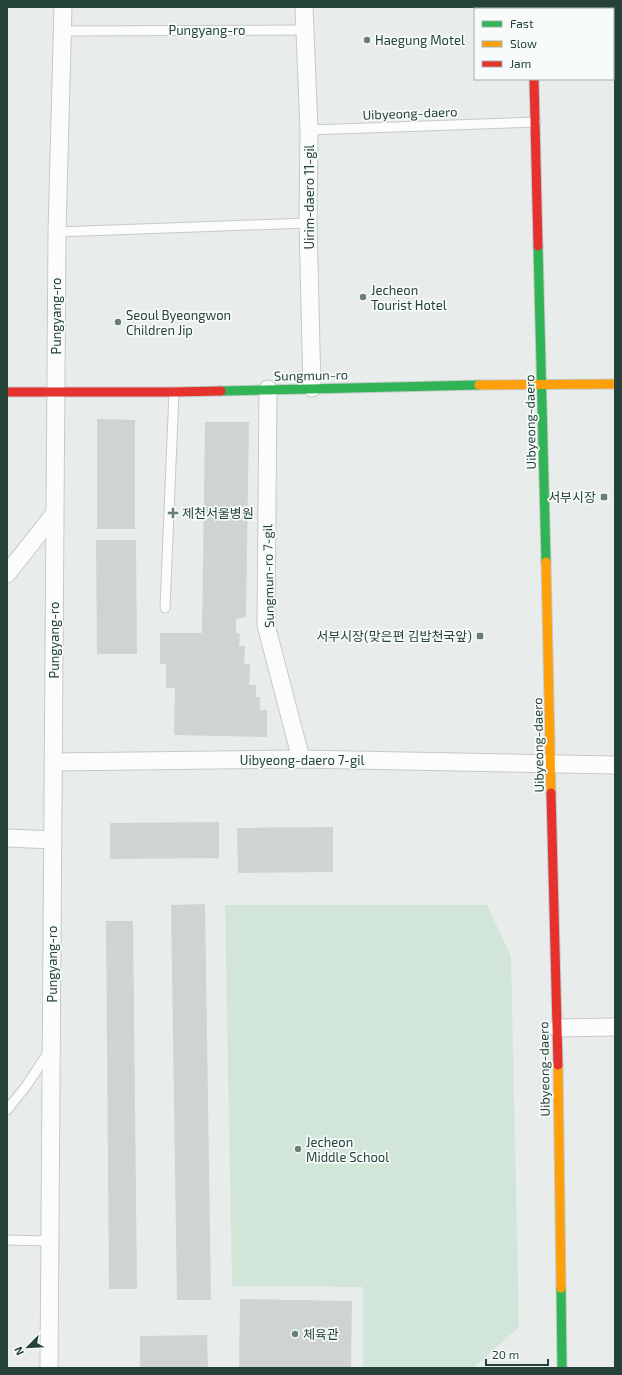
<svg xmlns="http://www.w3.org/2000/svg" width="622" height="1375" viewBox="0 0 622 1375" font-family="'Exo 2','Noto Sans KR',sans-serif">
<style>
.green{fill:#d1e6d8}
.building{fill:#cfd4d2}
.lines{fill:none;stroke-linecap:round;stroke-linejoin:round}
.lane-casing{stroke:#c5cac8;stroke-width:11}
.street-casing{stroke:#c5cac8;stroke-width:19}
.fast-casing{stroke:#c3cbc8;stroke-width:11}
.slow-casing{stroke:#c3cbc8;stroke-width:11}
.jam-casing{stroke:#c3cbc8;stroke-width:11}
.lane{stroke:#fcfcfc;stroke-width:9}
.street{stroke:#fcfcfc;stroke-width:17}
.fast{stroke:#30b455;stroke-width:9}
.slow{stroke:#ff9f0a;stroke-width:9}
.jam{stroke:#e5322d;stroke-width:9}
.poi-dot{fill:#697e78;stroke:#f7fbf9;stroke-width:1.5}
.labels{text-anchor:middle;dominant-baseline:central;stroke-width:3.5;stroke-linejoin:round;paint-order:stroke}
.street-label{font-size:13px;fill:#24423a;stroke:#f7fbf9}
.poi-label{font-size:13px;fill:#24423a;stroke:#f7fbf9;text-anchor:start}
</style>
<rect width="100%" height="100%" fill="#e8edeb"/>
<path class="green" d="M225,905H487L511,956L519,1327L473,1368H363V1287L232,1286Z"/>
<path class="building" d="M97,419L135,420V529H97Z
M205,422H249L246,617L236,619V633L240,634L239,646H245L244,664H250L249,685H256V697H260V710H267V737L174,735L175,688H166V664H160V633H202Z
M96,540H136L137,654H97Z
M219,822V858L110,859V823Z
M333,827V872L238,873L237,828Z
M205,904L211,1300H177L171,905Z
M106,921H133L137,1289H109Z
M240,1299L352,1301L351,1368H239Z
M207,1335L208,1368H140V1336Z"/>
<g class="lines">
<g class="lane-casing">
<path id="lane" d="M62,31L304,30
M309,130L536,122
M57,232L308,223
M165,608L174,392
M7,1110L27,1085L49,1051
M7,1240L50,1241"/>
</g>
<g class="street-casing">
<path id="street" d="M304,7L309,130L308,223L312,388
M268,389L266,625L301,759
M7,574L55,513
M54,762L301,759L615,765
M7,838L53,840
M557,1028L615,1027
M49,1368L57,232L63,7"/>
</g>
<g class="fast-casing">
<path id="fast" d="M538,246L546,562
M221,391L479,385
M561,1288L562,1368"/>
</g>
<g class="slow-casing">
<path id="slow" d="M479,385L615,384
M546,562L551,793
M558,1065L561,1288"/>
</g>
<g class="jam-casing">
<path id="jam" d="M533,7V9
M534,79L538,246
M7,392H174L221,391
M551,793L558,1065"/>
</g>
<use href="#lane" class="lane"/>
<use href="#street" class="street"/>
<use href="#fast" class="fast"/>
<use href="#slow" class="slow"/>
<use href="#jam" class="jam"/>
</g>
<g class="poi-dot">
<circle cx="367" cy="40" r="4"/>
<circle cx="363" cy="297" r="4"/>
<circle cx="118" cy="322" r="4"/>
<rect x="600" y="493" width="8" height="8" rx="2"/>
<path d="M171 507h4v4h4v4h-4v4h-4v-4h-4v-4h4z"/>
<rect x="476" y="632" width="8" height="8" rx="2"/>
<circle cx="298" cy="1149" r="4"/>
<circle cx="295" cy="1334" r="4"/>
</g>
<g class="labels">
<g class="street-label">
<text x="207" y="30">Pungyang-ro</text>
<text transform="translate(410 113) rotate(-2)">Uibyeong-daero</text>
<text transform="translate(309 197) rotate(-90)">Uirim-daero 11-gil</text>
<text transform="translate(56 316) rotate(-90)">Pungyang-ro</text>
<text transform="translate(311 375) rotate(-1)">Sungmun-ro</text>
<text transform="translate(530 422) rotate(-91)">Uibyeong-daero</text>
<text transform="translate(268 576) rotate(-91)">Sungmun-ro 7-gil</text>
<text transform="translate(54 640) rotate(-90)">Pungyang-ro</text>
<text transform="translate(538 745) rotate(-91)">Uibyeong-daero</text>
<text x="302" y="760">Uibyeong-daero 7-gil</text>
<text transform="translate(52 964) rotate(-90)">Pungyang-ro</text>
<text transform="translate(544 1069) rotate(-91)">Uibyeong-daero</text>
</g>
<g class="poi-label">
<text x="375" y="40">Haegung Motel</text>
<text x="371" y="290">Jecheon<tspan x="371" dy="15">Tourist Hotel</tspan></text>
<text x="126" y="315">Seoul Byeongwon<tspan x="126" dy="15">Children Jip</tspan></text>
<text x="596" y="497" text-anchor="end">서부시장</text>
<text x="182" y="513">제천서울병원</text>
<text x="472" y="636" text-anchor="end">서부시장(맞은편 김밥천국앞)</text>
<text x="306" y="1142">Jecheon<tspan x="306" dy="15">Middle School</tspan></text>
<text x="303" y="1334">체육관</text>
</g>
</g>
<rect width="622" height="1375" fill="none" stroke="#24423a" stroke-width="16"/>
<rect x="474" y="8" width="140" height="72" fill="#f7fbf9" stroke="#a3b1ad"/>
<rect x="482" y="21" width="20" height="6" fill="#30b455" stroke="#a3b1ad"/>
<text x="510" y="28" font-size="12" fill="#24423a">Fast</text>
<rect x="482" y="41" width="20" height="6" fill="#ff9f0a" stroke="#a3b1ad"/>
<text x="510" y="48" font-size="12" fill="#24423a">Slow</text>
<rect x="482" y="61" width="20" height="6" fill="#e5322d" stroke="#a3b1ad"/>
<text x="510" y="68" font-size="12" fill="#24423a">Jam</text>
<g transform="translate(28 1347) rotate(246)" stroke="#f7fbf9" stroke-width="3" paint-order="stroke">
<path d="M0-3L7 15L0 10L-7 15Z" fill="#24423a"/>
<text y="-6" font-size="11" font-weight="bold" text-anchor="middle" fill="#24423a">N</text>
</g>
<path d="M486 1359v6h62v-6" fill="none" stroke="#24423a" stroke-width="2"/>
<text x="492" y="1359" font-size="12" fill="#24423a" stroke="#f7fbf9" stroke-width="3" paint-order="stroke">20 m</text>
</svg>
